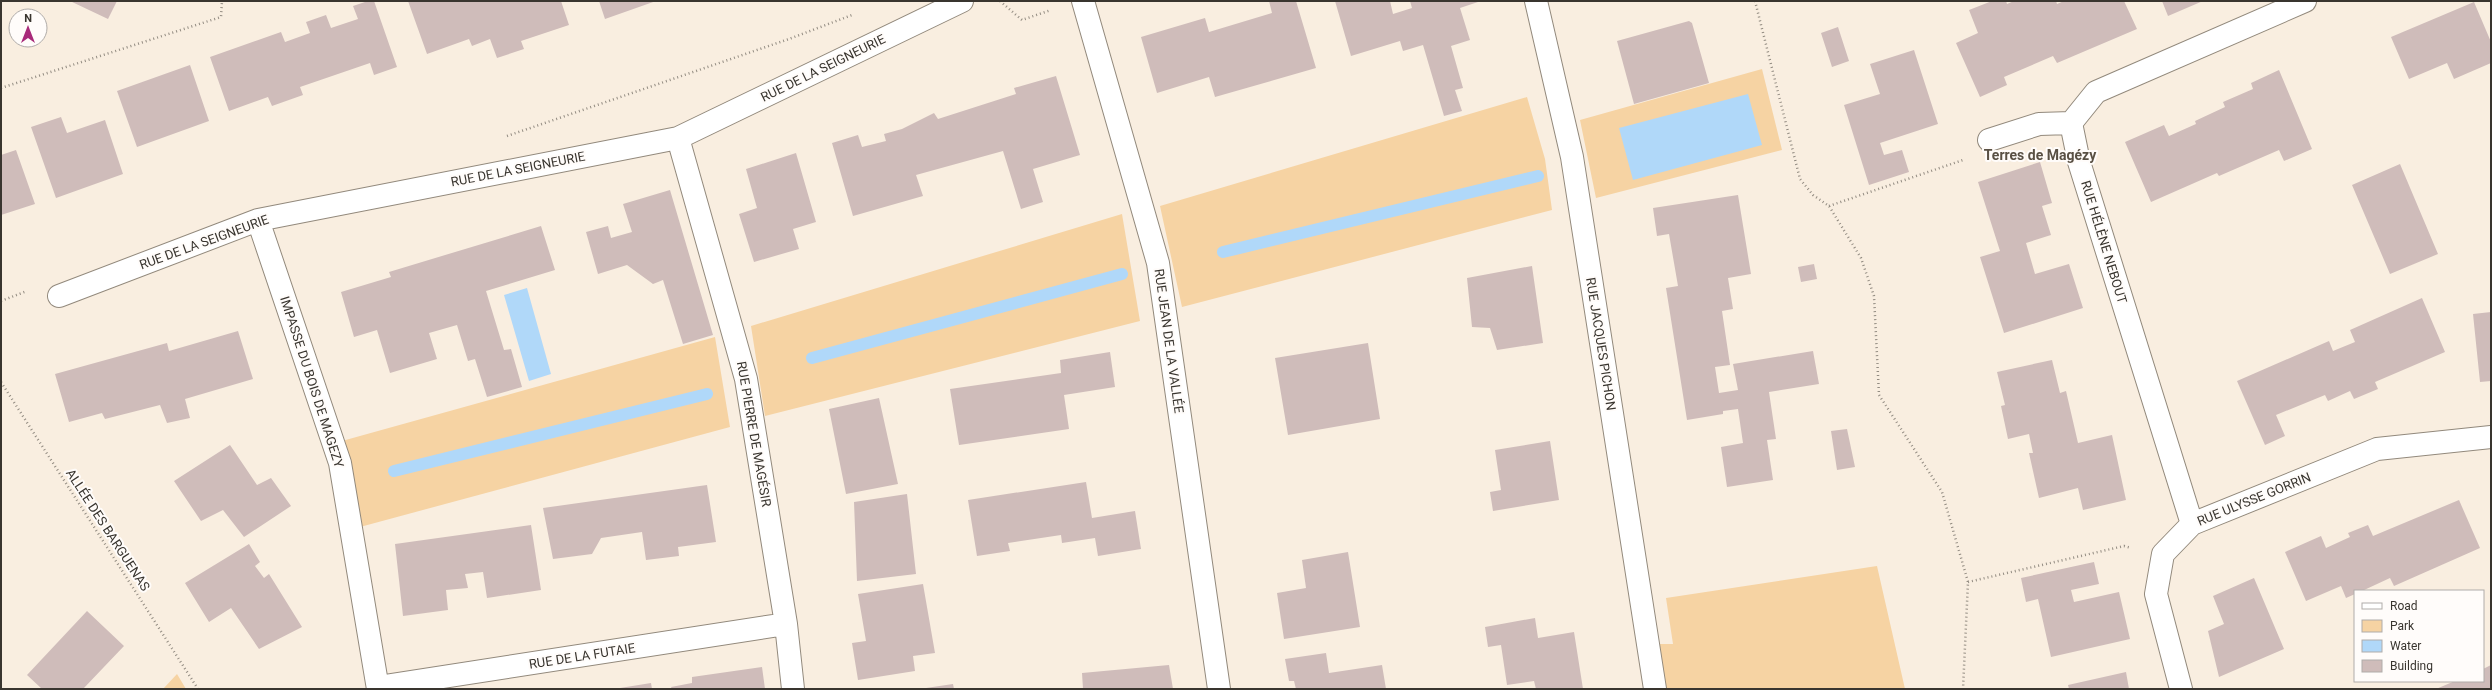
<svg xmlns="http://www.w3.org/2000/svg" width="2492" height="690" viewBox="0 0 2492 690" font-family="Roboto,sans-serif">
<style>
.green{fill:#f6d3a3}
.water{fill:#b0d8f9}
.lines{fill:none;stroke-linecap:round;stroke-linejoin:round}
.stream{stroke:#b0d8f9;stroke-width:12}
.building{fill:#cfbcba}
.minor-casing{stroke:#92897c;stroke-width:24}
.path{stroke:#938c82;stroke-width:2.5;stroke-dasharray:1 3;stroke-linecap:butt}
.minor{stroke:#fff;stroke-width:22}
.labels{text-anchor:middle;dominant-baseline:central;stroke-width:4;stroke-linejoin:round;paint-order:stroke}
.street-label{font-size:13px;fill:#39352f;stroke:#fffcfa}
.neighbourhood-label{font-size:14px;font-weight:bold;fill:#595044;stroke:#fffcfa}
</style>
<rect width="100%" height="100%" fill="#f9eee0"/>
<path class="green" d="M1762,69L1782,150L1596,198L1580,120Z
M1527,97L1545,159L1552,210L1182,307L1160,206Z
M1122,214L1140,321L765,416L751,326Z
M715,337L730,427L360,527L342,441Z
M1877,566L1905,689H1665L1659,644H1673L1666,598Z
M177,674L186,689H163Z"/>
<path class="water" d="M1748,94L1762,145L1633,180L1619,128Z
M527,288L551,374L529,381L504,295Z"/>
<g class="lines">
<path class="stream" d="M1223,252L1538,176
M812,358L1122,274
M394,471L707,394"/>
</g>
<path class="building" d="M70,1H117L108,19Z
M368,1H374L397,67L374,75L370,63L300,87L303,95L272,106L268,97L229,111L210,57L281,32L285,42L310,33L306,22L326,15L331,28L358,19L353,6Z
M408,1H561L569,25L521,41L524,49L497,58L490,39L472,46L469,39L427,54Z
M599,1H656L605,19Z
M1269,1H1296L1316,68L1215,97L1209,77L1157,93L1141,37L1205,18L1209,32L1272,13Z
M1335,1H1390L1393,14L1412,8L1410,1H1481L1460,8L1470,40L1451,46L1463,88L1455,90L1462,111L1444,116L1423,45L1403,51L1400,41L1351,56Z
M1992,1H2006L2007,4L2014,1H2056L2057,4L2064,1H2124L2137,29L2057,63L2053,56L2004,77L2007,85L1980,97L1956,43L1978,33L1969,10Z
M2162,1H2203L2168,16Z
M2474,2L2491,42V63L2454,79L2447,63L2409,79L2391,37Z
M1689,21L1692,23L1709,83L1634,104L1617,41Z
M1838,27L1849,61L1832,67L1821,33Z
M1914,50L1938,124L1880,143L1884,155L1902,150L1909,172L1869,185L1844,105L1880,94L1870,64Z
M190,65L209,121L137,147L117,91Z
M2279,70L2312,149L2284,161L2279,150L2219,176L2217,173L2151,202L2125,142L2164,125L2169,136L2196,124L2195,121L2225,107L2223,102L2253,89L2251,83Z
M1056,76L1080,155L1033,169L1043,202L1021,209L1003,151L916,175L923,196L853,216L832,143L858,135L862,147L886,141L884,134L902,129L934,113L938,119L1016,94L1014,88Z
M61,117L67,133L105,120L123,174L56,198L31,127Z
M16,150L35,204L1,215V155Z
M796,153L816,222L793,229L799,249L754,262L739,214L757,208L746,169Z
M2040,162L2052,203L2042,206L2051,235L2026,243L2035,274L2069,264L2083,308L2004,333L1980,257L2000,251L1978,182Z
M2400,164L2438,254L2390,274L2352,185Z
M670,190L713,335L683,344L663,280L653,284L627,265L598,274L586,232L608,226L611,238L632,232L623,204Z
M1738,195L1751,274L1728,278L1733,309L1722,311L1730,365L1715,367L1719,393L1738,390L1733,364L1813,351L1819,384L1769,392L1776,439L1767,440L1773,480L1727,487L1721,447L1743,443L1738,409L1723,411V414L1687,420L1666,288L1678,286L1669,234L1657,236L1653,208Z
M541,226L555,270L486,291L504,350L511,349L522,387L487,397L475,359L468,361L457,325L429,333L437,359L390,373L377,330L354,337L341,292L391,277L389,272Z
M1814,264L1817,279L1801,282L1798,267Z
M1532,266L1543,343L1497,350L1490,328L1472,327L1467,278Z
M2422,298L2445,352L2375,382L2378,389L2354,399L2350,391L2328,401L2325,395L2276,415L2285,436L2265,445L2237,381L2329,341L2333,351L2355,342L2350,330Z
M2491,312V381L2480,382L2473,314Z
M238,331L253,379L185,399L190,418L167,423L160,405L105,419L102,413L69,422L55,374L167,343L169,351Z
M1368,343L1380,419L1288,435L1275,358Z
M1110,352L1115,387L1064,395L1069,429L959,445L950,389L1061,373L1060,360Z
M2052,360L2060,393L2066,391L2078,443L2112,435L2126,500L2083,510L2078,488L2039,498L2029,453H2033L2029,434L2008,439L2001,406L2005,405L1997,372Z
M879,398L898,484L846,494L829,409Z
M1847,429L1855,467L1837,470L1831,431Z
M1550,441L1559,500L1493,511L1490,492L1501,490L1495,450Z
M230,445L257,485L271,478L291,506L244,537L223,510L201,521L174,481Z
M1086,482L1092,518L1135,511L1141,549L1098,556L1095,538L1062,543L1061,535L1008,543L1010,551L977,556L968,500Z
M707,485L716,542L678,547L679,556L646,560L642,532L601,538L592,554L553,559L543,508Z
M907,494L916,574L857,581L854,502Z
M2459,500L2480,548L2394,586L2390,578L2362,591H2355V594L2346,598L2341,586L2306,601L2285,552L2321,536L2326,548L2350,537L2348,533L2368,525L2373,536Z
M531,525L541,590L487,598L483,572L465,574L468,588L446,590L448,610L403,616L395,544Z
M249,544L260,562L255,566L264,578L269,574L302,627L259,649L231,608L209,622L185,583Z
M1348,552L1360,627L1284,639L1277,593L1306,588L1302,560Z
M2094,562L2099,584L2071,590L2074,602L2119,592L2130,639L2051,657L2038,599L2026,602L2021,578Z
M2254,578L2284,649L2219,677L2208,631L2224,624L2213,596Z
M923,584L935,653L913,656L915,671L858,680L852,643L866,641L858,594Z
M87,611L124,646L83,689H42L27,675Z
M1535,618L1538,638L1574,632L1583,689H1536L1534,681L1507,685L1501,645L1488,647L1485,627Z
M1326,653L1329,673L1382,665L1386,689H1296L1294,681H1289L1285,659Z
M1169,665L1173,689H1083L1082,673Z
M2491,665V689H2436L2455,681H2483V669Z
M762,667L765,689H672L671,687L692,683V677Z
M2126,672L2129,689H2069L2068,685Z
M651,683L652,689H620V688Z
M953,684L954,689H926V688Z"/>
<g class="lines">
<g class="minor-casing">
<path id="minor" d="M1083,1L1158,263L1219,689
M1536,1L1572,157L1655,689
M678,138L746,379L786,624L793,689
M1989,140L2039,124L2071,123
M258,220L340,463L378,689
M59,296L258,220L678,138L962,1
M2192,524L2079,162L2071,123L2096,92L2305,1
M378,687L786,624
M2181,689L2156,594L2163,554L2192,524L2377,449L2491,437"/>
</g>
<path class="path" d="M1000,1L1022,20L1051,10
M1755,1L1800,179L1813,195L1829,206L1861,258L1874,296L1879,395L1942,492L1968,582L1963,689
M1,88L221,17L222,1
M507,136L789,39L852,15
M1829,206L1963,160
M1,301L27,291
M1,382L198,689
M1968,582L2124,546L2131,548"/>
<use href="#minor" class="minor"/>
</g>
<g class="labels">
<g class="street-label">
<text transform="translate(823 68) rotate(-26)">RUE DE LA SEIGNEURIE</text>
<text transform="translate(518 169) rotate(-11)">RUE DE LA SEIGNEURIE</text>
<text transform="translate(204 242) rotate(-20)">RUE DE LA SEIGNEURIE</text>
<text transform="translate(2104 242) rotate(73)">RUE HÉLÈNE NEBOUT</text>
<text transform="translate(1169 341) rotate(82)">RUE JEAN DE LA VALLÉE</text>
<text transform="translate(1601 344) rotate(81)">RUE JACQUES PICHON</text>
<text transform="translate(312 382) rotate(72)">IMPASSE DU BOIS DE MAGEZY</text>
<text transform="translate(754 434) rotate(80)">RUE PIERRE DE MAGÉSIR</text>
<text transform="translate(2254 499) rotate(-22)">RUE ULYSSE GORRIN</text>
<text transform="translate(108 530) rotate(57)">ALLÉE DES BARGUENAS</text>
<text transform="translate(582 656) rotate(-9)">RUE DE LA FUTAIE</text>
</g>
<g class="neighbourhood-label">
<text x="2040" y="155">Terres de Magézy</text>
</g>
</g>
<rect width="2492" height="690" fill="none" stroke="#39352f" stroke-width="4"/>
<rect x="2354" y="590" width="130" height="92" fill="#fffcfa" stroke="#b0aca9"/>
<rect x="2362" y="603" width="20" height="6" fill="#ffffff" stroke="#b0aca9"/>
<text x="2390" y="610" font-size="12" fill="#39352f">Road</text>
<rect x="2362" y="620" width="20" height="12" fill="#f6d3a3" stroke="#b0aca9"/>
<text x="2390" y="630" font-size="12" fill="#39352f">Park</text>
<rect x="2362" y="640" width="20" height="12" fill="#b0d8f9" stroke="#b0aca9"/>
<text x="2390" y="650" font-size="12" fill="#39352f">Water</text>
<rect x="2362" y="660" width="20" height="12" fill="#cfbcba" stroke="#b0aca9"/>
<text x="2390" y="670" font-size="12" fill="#39352f">Building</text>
<g transform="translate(28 28)"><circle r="19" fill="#fffcfa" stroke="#b0aca9"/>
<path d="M0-3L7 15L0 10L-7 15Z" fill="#a82979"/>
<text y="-6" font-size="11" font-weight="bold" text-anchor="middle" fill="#39352f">N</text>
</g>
</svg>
